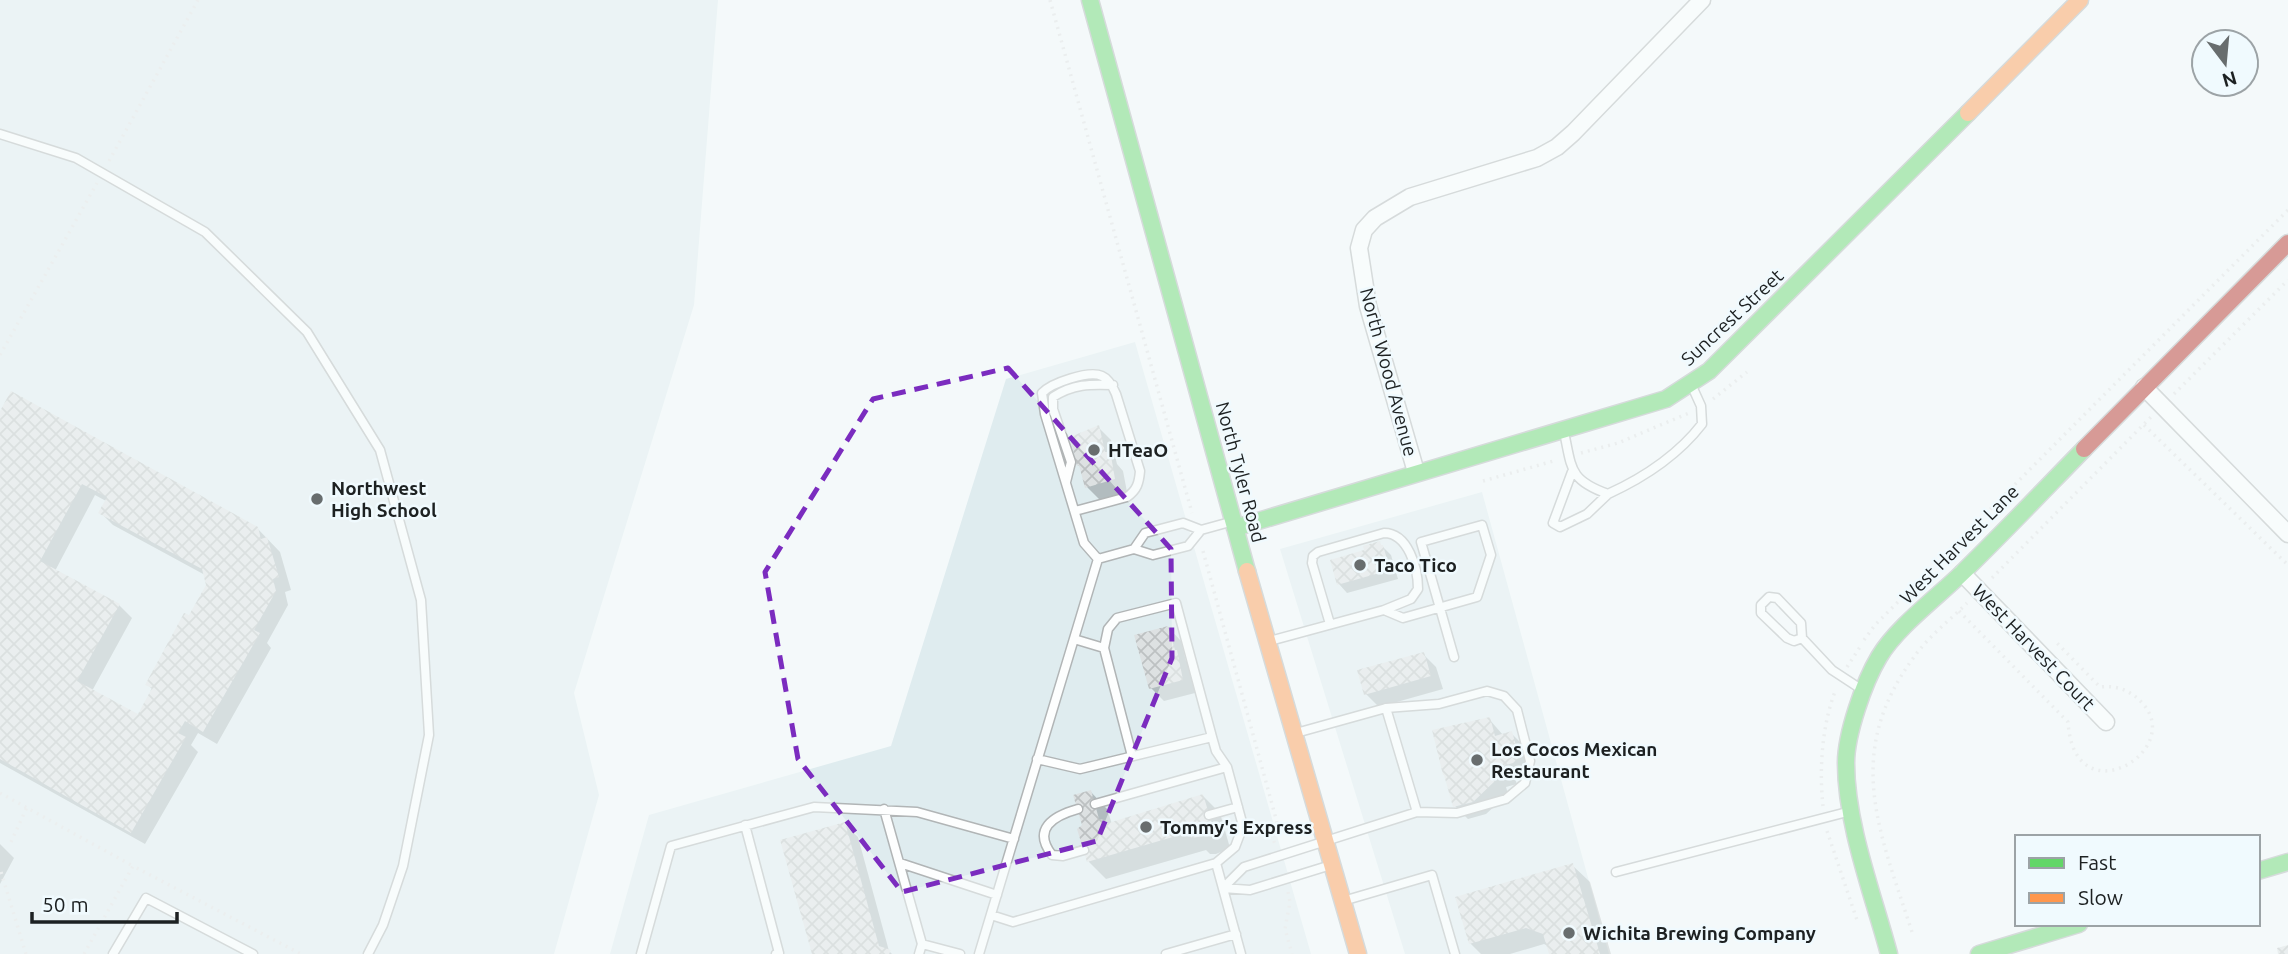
<svg xmlns="http://www.w3.org/2000/svg" width="2288" height="954" viewBox="0 0 2288 954" font-family="Ubuntu,sans-serif">
<style>
.built{fill:#dfecef}
.shadow{fill:#0003;fill-rule:evenodd}
.building{fill:url(#building-cross-hatch);fill-rule:evenodd}
.lines{fill:none;stroke-linecap:round;stroke-linejoin:round}
.lane-casing{stroke:#b1b5b6;stroke-width:11}
.street-casing{stroke:#b1b5b6;stroke-width:19}
.fast-casing{stroke:#b1b5b6;stroke-width:19}
.slow-casing{stroke:#b1b5b6;stroke-width:19}
.jam-casing{stroke:#b1b5b6;stroke-width:19}
.path{stroke:#e0e1e2;stroke-width:3.5;stroke-dasharray:2 5;stroke-linecap:butt}
.lane{stroke:#fdfefe;stroke-width:8}
.street{stroke:#fdfefe;stroke-width:16}
.fast{stroke:#63d668;stroke-width:16}
.slow{stroke:#ff974d;stroke-width:16}
.jam{stroke:#b3261e;stroke-width:16}
.marked{fill:none;stroke:#7b2cbf;stroke-width:5;stroke-dasharray:14 9;stroke-linejoin:round}
.poi-dot{fill:#686d6e;stroke:#f0fafe;stroke-width:2.5}
.labels{text-anchor:middle;dominant-baseline:central;stroke-width:5;stroke-linejoin:round;paint-order:stroke}
.street-label{font-size:19px;fill:#1d2122;stroke:#f0fafe}
.poi-label{font-size:19px;font-weight:bold;fill:#1d2122;stroke:#f0fafe;text-anchor:start}
</style>
<defs>
<pattern id="building-cross-hatch" width="8" height="8" patternUnits="userSpaceOnUse" patternTransform="scale(1.75)"><rect width="8" height="8" fill="#dde1e2"/><path d="M0 0l8 8M0 8l8-8" fill="none" stroke="#bdc1c2"/></pattern>
</defs>
<rect width="100%" height="100%" fill="#f4f9fa"/>
<path class="built" d="M0,0H718L694,305L574,693L599,795L554,954H0Z
M1135,342L1311,954H610L649,815L891,746L1006,379Z
M1482,492L1609,954H1405L1280,549Z"/>
<path class="shadow" d="M0,414L257,528L280,552L291,590L285,592L288,605L267,643L271,648L217,744L198,733L191,745L198,752L145,844L0,763ZM95,495L106,501L100,512L113,525L205,575L208,586L190,618L147,684L153,690L139,716L92,691L132,618L119,605L55,571Z
M1098,427L1111,440L1117,464L1123,471L1127,492L1100,500L1087,487L1082,468L1078,465Z
M1379,543L1391,555L1398,579L1347,593L1339,584L1366,551Z
M1168,627L1181,641L1186,661L1190,665L1195,693L1164,701L1151,688Z
M1423,654L1436,667L1443,689L1379,707L1366,694Z
M1489,719L1503,735L1511,733L1524,746L1531,771L1526,776L1515,779L1517,784L1506,787L1508,794L1486,814L1468,819L1455,806Z
M1090,791L1107,809L1112,824L1203,796L1220,813L1230,848L1216,854H1210L1206,850L1106,879L1089,862L1079,829L1084,825Z
M844,824L858,837L889,951L892,954H814Z
M0,844L14,858L0,884Z
M1572,865L1590,882L1611,954H1551L1548,946L1544,944L1510,954H1481L1470,943Z"/>
<path class="building" d="M11,391L258,527L261,539L267,537L279,577L273,579L276,591L254,630L260,633L203,732L185,721L178,733L186,737L131,833L0,759V411ZM82,484L107,497L98,513L202,569L206,585L189,615L184,613L145,685L152,688L138,714L77,681L120,604L40,561Z
M1099,425L1105,452H1107L1109,457L1111,456L1115,479L1085,488L1079,465L1077,466L1070,437Z
M1380,541L1381,545H1383L1390,570L1337,585L1330,560L1364,550L1363,546Z
M1168,626L1175,650H1177L1183,680L1149,689L1134,635Z
M1424,652L1431,676L1364,695L1357,670Z
M1490,717L1495,736L1512,731L1519,757L1513,763L1503,766L1505,771L1494,774L1496,780L1473,802L1453,807L1444,775H1443L1432,730Z
M1091,790L1099,819L1104,820L1105,824L1203,794L1214,831L1198,837L1191,838L1190,832L1087,862L1077,829L1082,825L1073,795Z
M845,822L879,946L891,950L889,954H812L780,840Z
M1573,863L1600,954H1549L1543,934L1526,928L1469,944L1455,897Z
M2288,945V954H2278L2277,948Z"/>
<g class="lines">
<g class="lane-casing">
<path id="lane" d="M0,134L76,158L205,232L307,332L380,450L421,600L429,735L403,866L383,925L368,954
M1564,432C1572,469 1569,480 1608,494C1643,478 1678,455 1702,424L1701,406L1691,384
M1572,472L1553,523L1560,527L1587,514L1608,494
M1066,482L1071,462L1053,409V397C1073,384 1090,384 1113,385
M1075,511L1127,497C1137,490 1139,483 1140,471L1116,394C1113,387 1109,379 1102,376C1089,370 1051,383 1042,393L1045,414L1084,543L1098,559
M1134,549L1145,533L1183,523L1201,530
M1330,624L1312,563L1313,556L1318,552L1384,533C1408,533 1418,568 1418,589L1411,599L1384,610
M1802,638L1801,623L1777,598L1769,597L1761,605V613L1787,638L1794,641L1802,638L1832,670L1864,691
M1074,639L1104,648
M1270,641L1384,610L1403,618L1477,597L1491,555L1482,525L1421,542L1454,657
M1386,708L1439,704L1487,691L1504,696L1517,710L1530,761L1525,783L1506,799L1457,813L1417,812
M1132,756L1104,648L1108,629L1117,618L1176,603L1212,737
M1037,759L1080,769L1212,737L1216,751L1227,767L1243,826L1235,847L1216,863
M1095,804L1227,767
M884,809L922,944L919,954
M1078,809C1053,816 1032,829 1052,855L1063,856L1084,850
M1209,815L1238,807
M745,825L779,953L776,954
M900,863L997,895
M1616,872L1851,811
M1223,888L1244,867L1417,812L1386,708L1296,733
M1223,888L1250,890L1331,865
M1343,901L1432,875L1455,954
M991,915L1013,922L1216,863L1241,954
M922,944L960,954
M113,954L146,898L253,954
M641,954L671,846L814,807L917,812L1014,839
M979,954L1098,559L1134,549L1153,555L1188,546L1201,530L1230,522
M1166,954L1236,934"/>
</g>
<g class="street-casing">
<path id="street" d="M2144,387L2288,534
M1416,472L1368,306L1359,248L1364,230L1375,218L1410,197L1537,158L1557,147L1573,133L1702,0
M1962,573L2106,722"/>
</g>
<g class="fast-casing">
<path id="fast" d="M1090,0L1247,571
M1235,528L1666,399L1709,371L1968,113
M2258,871L2288,862
M1889,954C1873,894 1846,825 1846,763C1846,734 1864,682 1879,657C1896,628 1936,598 1961,574C2003,533 2043,491 2084,449
M1979,954L2079,924"/>
</g>
<g class="slow-casing">
<path id="slow" d="M1968,113L2080,0
M1247,571L1358,954"/>
</g>
<g class="jam-casing">
<path id="jam" d="M2084,449L2288,243"/>
</g>
<path class="path" d="M1050,0L1192,513
M109,161L198,0
M0,355L97,183
M2174,394L2288,280
M1713,399L1747,372
M2144,425L2288,565
M1581,453L1618,443L1689,413
M1483,481L1557,460
M1203,551L1278,826L1273,839L1275,844
M1992,578L2151,417
M1959,611L2068,722C2074,818 2185,751 2143,704C2132,691 2117,685 2100,687L2056,642
M1864,640L1875,625L2288,210
M1847,667L1860,647
M0,793L133,866
M1823,806C1819,769 1822,724 1836,689
M1827,831L1857,920
M11,842L27,807
M1,872L26,954
M1288,892L1290,902L1285,929L1292,954
M1912,932C1879,830 1843,753 1914,657C1928,637 1949,621 1967,603
M84,954L133,866L301,954"/>
<use href="#lane" class="lane"/>
<use href="#street" class="street"/>
<use href="#fast" class="fast"/>
<use href="#slow" class="slow"/>
<use href="#jam" class="jam"/>
</g>
<path d="M0 0H2288V954H0ZM1008,368L1171,549L1172,658L1097,841L902,892L798,759L765,572L873,399Z" fill="#f4f9fa" fill-opacity=".55" fill-rule="evenodd"/>
<path class="marked" d="M1008,368L1171,549L1172,658L1097,841L902,892L798,759L765,572L873,399Z"/>
<g class="poi-dot">
<circle cx="1094" cy="450" r="7"/>
<circle cx="317" cy="499" r="7"/>
<circle cx="1360" cy="565" r="7"/>
<circle cx="1477" cy="760" r="7"/>
<circle cx="1146" cy="827" r="7"/>
<circle cx="1569" cy="933" r="7"/>
</g>
<g class="labels">
<g class="street-label">
<text transform="translate(1732 317) rotate(-43)">Suncrest Street</text>
<text transform="translate(1389 372) rotate(75)">North Wood Avenue</text>
<text transform="translate(1241 472) rotate(75)">North Tyler Road</text>
<text transform="translate(1959 544) rotate(-45)">West Harvest Lane</text>
<text transform="translate(2034 647) rotate(46)">West Harvest Court</text>
</g>
<g class="poi-label">
<text x="1108" y="450">HTeaO</text>
<text x="331" y="488">Northwest<tspan x="331" dy="22">High School</tspan></text>
<text x="1374" y="565">Taco Tico</text>
<text x="1491" y="749">Los Cocos Mexican<tspan x="1491" dy="22">Restaurant</tspan></text>
<text x="1160" y="827">Tommy's Express</text>
<text x="1583" y="933">Wichita Brewing Company</text>
</g>
</g>
<rect x="2015" y="835" width="245" height="91" fill="#f0fafe" stroke="#9ca3a6" stroke-width="2"/>
<rect x="2029" y="858" width="35" height="10" fill="#63d668" stroke="#9ca3a6" stroke-width="2"/>
<text x="2078" y="870" font-size="21" fill="#1d2122">Fast</text>
<rect x="2029" y="893" width="35" height="10" fill="#ff974d" stroke="#9ca3a6" stroke-width="2"/>
<text x="2078" y="905" font-size="21" fill="#1d2122">Slow</text>
<g transform="translate(2225 63) rotate(164)"><circle r="33" fill="#f0fafe" stroke="#9ca3a6" stroke-width="2"/>
<path d="M0-5L12 26L0 18L-12 26Z" fill="#686d6e"/>
<text y="-10" font-size="19" font-weight="bold" text-anchor="middle" fill="#1d2122">N</text>
</g>
<path d="M32 912v10h145v-10" fill="none" stroke="#1d2122" stroke-width="3.5"/>
<text x="42" y="912" font-size="21" fill="#1d2122" stroke="#f0fafe" stroke-width="5" paint-order="stroke">50 m</text>
</svg>
